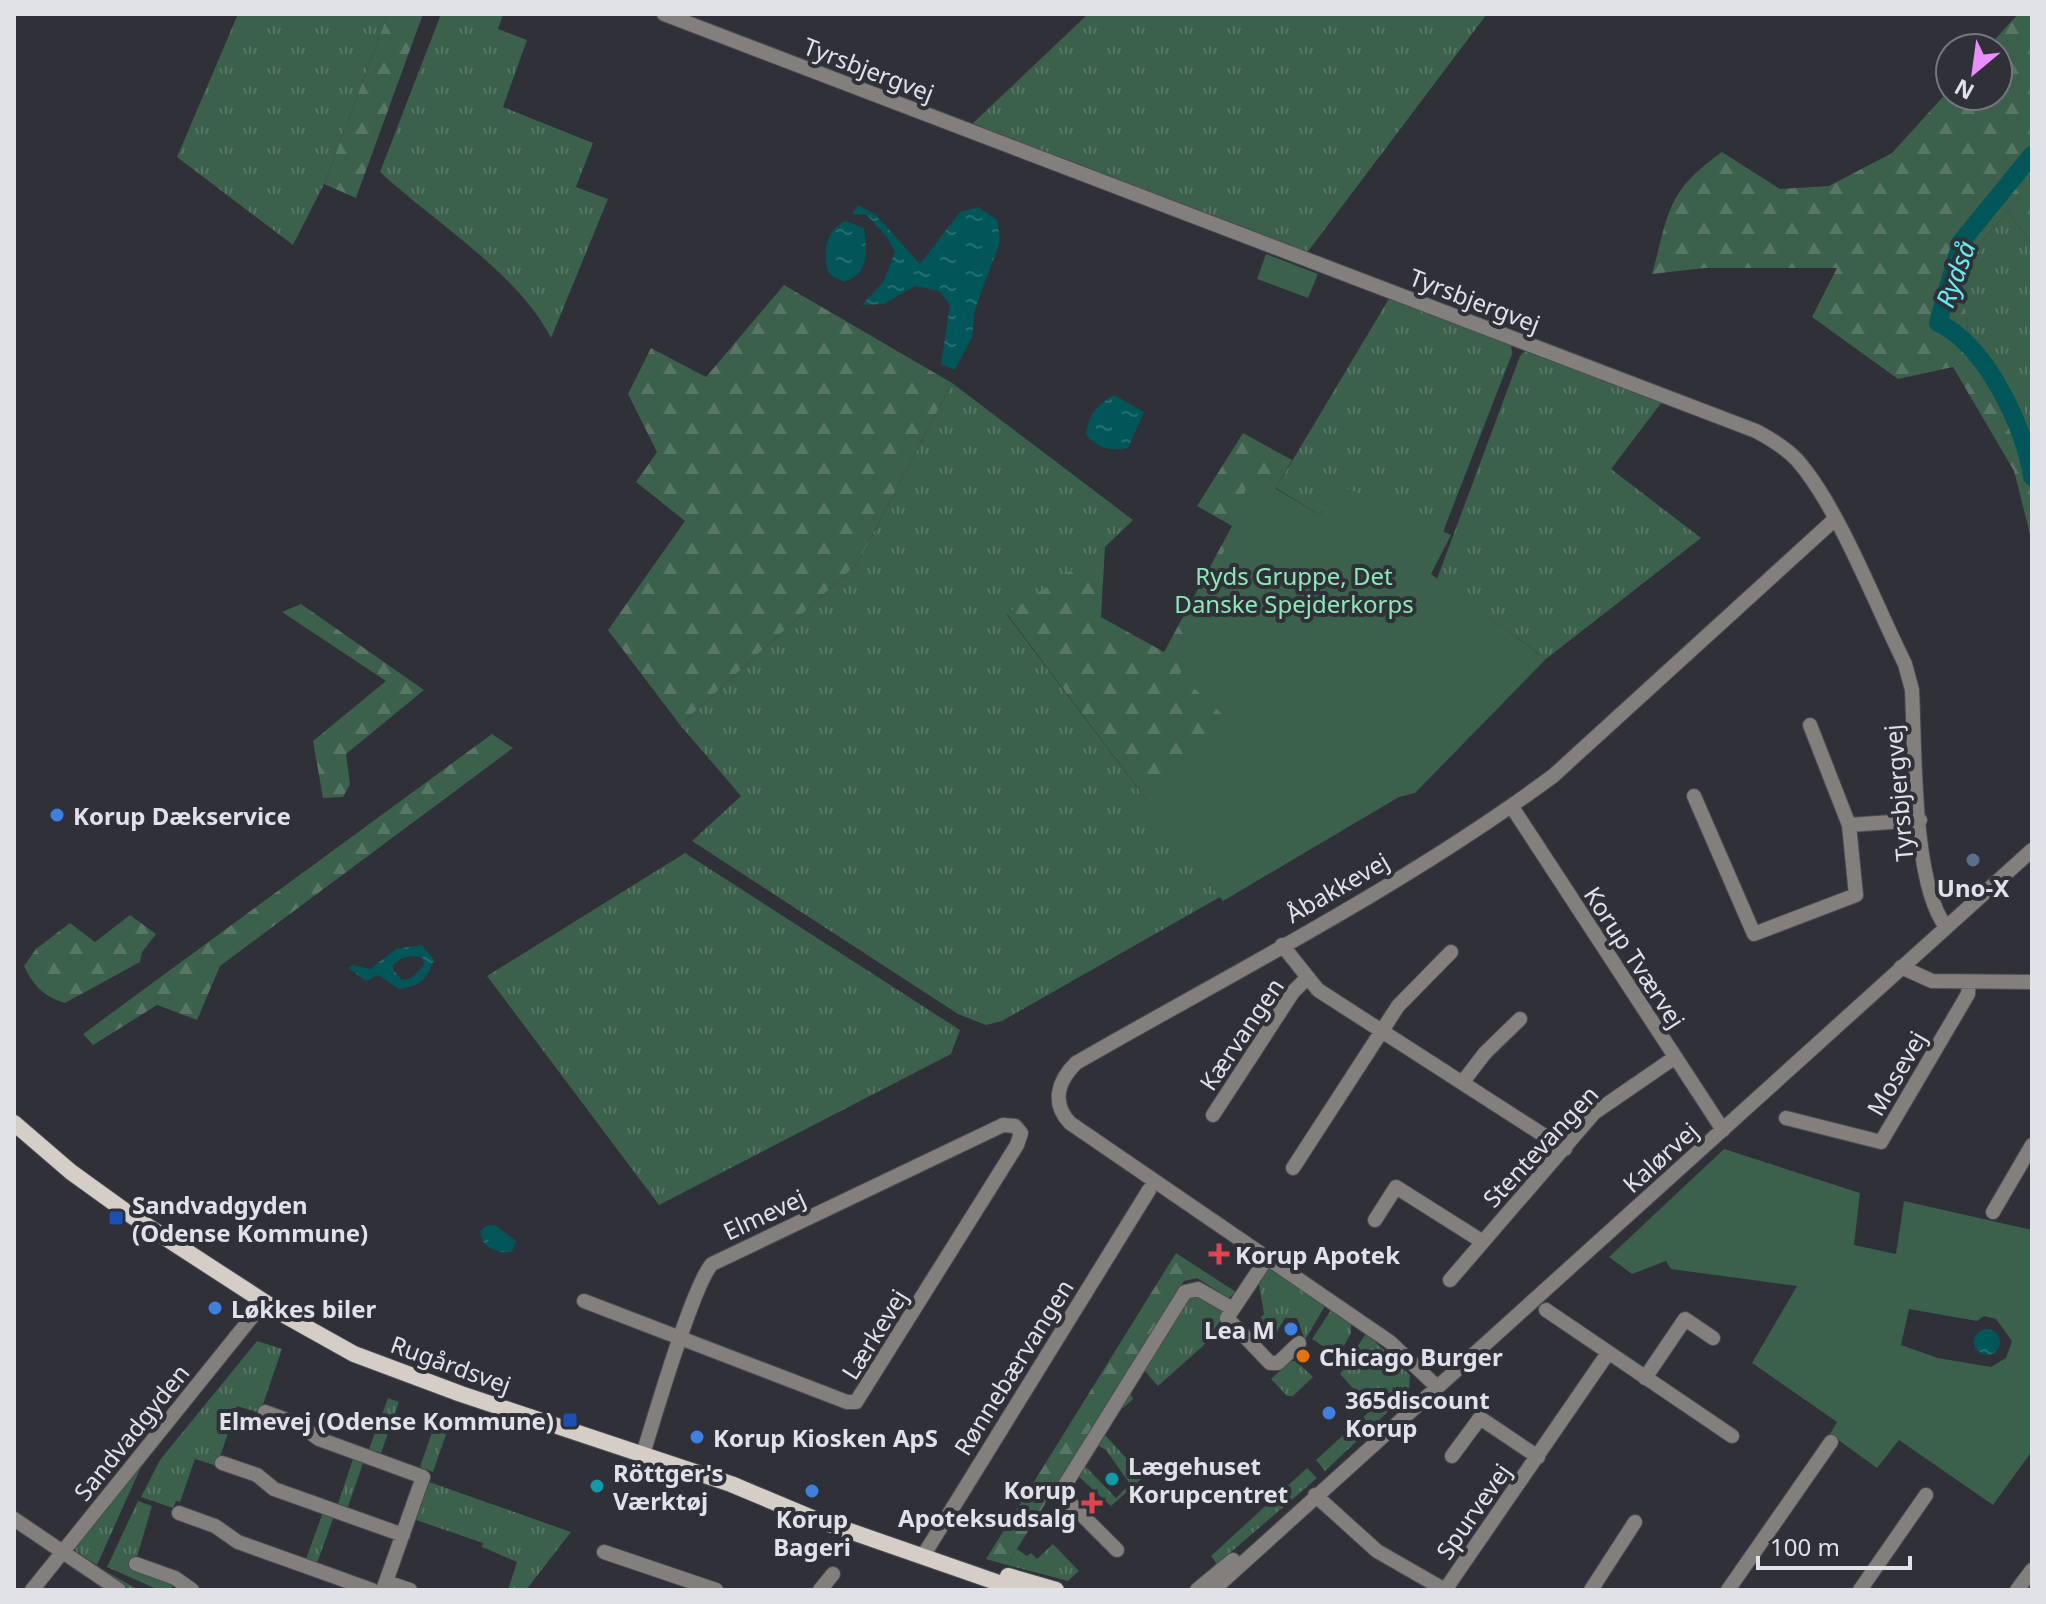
<svg xmlns="http://www.w3.org/2000/svg" width="2046" height="1604" viewBox="0 0 2046 1604" font-family="'Noto Sans',sans-serif">
<style>
.grass{fill:url(#grass-tufts)}
.forest{fill:url(#forest-firs)}
.park{fill:#3b604b;fill-rule:evenodd}
.water{fill:url(#water-ripples);fill-rule:evenodd}
.lines{fill:none;stroke-linecap:round;stroke-linejoin:round}
.river{stroke:#005658;stroke-width:18}
.minor-casing{stroke:#4b4c54;stroke-width:16}
.major-casing{stroke:#4b4c54;stroke-width:18}
.minor{stroke:#837f7c;stroke-width:14}
.major{stroke:#d5cec7;stroke-width:16}
.shop-dot{fill:#3f7fe0;stroke:#2f3038;stroke-width:3}
.service-dot{fill:#5c6f8a;stroke:#2f3038;stroke-width:3}
.transit-dot{fill:#1a4fb4;stroke:#2f3038;stroke-width:3}
.health-dot{fill:#e0444e;stroke:#2f3038;stroke-width:3}
.food-dot{fill:#e8710a;stroke:#2f3038;stroke-width:3}
.culture-dot{fill:#0f9aa8;stroke:#2f3038;stroke-width:3}
.labels{text-anchor:middle;dominant-baseline:central;stroke-width:8;stroke-linejoin:round;paint-order:stroke}
.street-label{font-size:24px;fill:#e1e2e7;stroke:#2f3038}
.park-label{font-size:24px;fill:#8ae9b4;stroke:#2f3038}
.poi-label{font-size:24px;font-weight:bold;fill:#e1e2e7;stroke:#2f3038;text-anchor:start}
.water-label{font-size:26px;font-style:italic;fill:#65edf1;stroke:#2f3038}
</style>
<defs>
<pattern id="grass-tufts" width="24" height="20" patternUnits="userSpaceOnUse" patternTransform="scale(2)"><rect width="24" height="20" fill="#3b604b"/><path d="M3 7l-1-3M5 7V3M7 7l1-3M15 17l-1-3M17 17v-4M19 17l1-3" fill="none" stroke="#577665"/></pattern>
<pattern id="forest-firs" width="22" height="20" patternUnits="userSpaceOnUse" patternTransform="scale(2)"><rect width="22" height="20" fill="#3b604b"/><path d="M5 1l3.5 6h-7zM16 11l3.5 6h-7z" fill="#577665"/></pattern>
<pattern id="water-ripples" width="26" height="14" patternUnits="userSpaceOnUse" patternTransform="scale(2)"><rect width="26" height="14" fill="#005658"/><path d="M2 4q2-2 4 0t4 0M15 11q2-2 4 0t4 0" fill="none" stroke="#256e70"/></pattern>
</defs>
<rect width="100%" height="100%" fill="#2f3038"/>
<path class="grass" d="M238,14H388L324,184L293,245L177,157Z
M441,14H503L498,29L527,40L503,107L593,143L576,187L608,199L551,338C518,273 434,222 380,172Z
M1088,14H1487L1306,254L970,126Z
M2008,211L2032,245V430L2023,407L1969,340L1960,267Z
M1390,297L1511,344L1512,354L1443,532L1340,486L1320,515L1276,488Z
M1527,349L1662,402L1611,469L1701,538L1546,659L1437,579L1520,356Z
M952,383L1133,520L1105,547L1007,615L1220,897L1002,1021L986,1025L958,1014L692,841L741,796L680,725L857,564Z
M685,853L960,1030L951,1054L659,1205L487,976Z
M1269,1268L1326,1304L1305,1340L1297,1318H1285L1271,1342L1255,1324L1264,1314L1258,1279Z
M1198,1294L1221,1309L1224,1315L1204,1345L1158,1386L1144,1370L1184,1300Z
M1331,1310L1351,1323V1333L1338,1356L1312,1339Z
M1366,1333L1410,1375L1409,1392L1325,1471L1316,1460L1372,1409L1340,1374Z
M257,1341L282,1349L260,1413L237,1406L217,1466L195,1459L180,1502L176,1501L173,1508L141,1497L160,1460Z
M1291,1361H1296L1313,1377L1293,1396H1287L1271,1379Z
M1130,1386H1133L1130,1393L1133,1399L1113,1417L1105,1435L1138,1471L1149,1472L1111,1506L1077,1475L1087,1458L1085,1466L1116,1498L1130,1484L1106,1450L1097,1445L1091,1450Z
M388,1398L399,1402L381,1453L369,1449Z
M439,1412L452,1417L433,1472L420,1467Z
M354,1456L364,1460L348,1507L338,1504Z
M144,1460L97,1565L80,1554L77,1545L80,1557L139,1590H131L76,1555L75,1544Z
M1307,1468L1317,1478L1217,1564L1211,1556Z
M429,1482L571,1532L526,1590H508L517,1562L482,1547L483,1543L416,1520Z
M138,1501L152,1506L134,1567L172,1583V1588L178,1590H159L107,1567Z
M323,1512L334,1516L317,1563L306,1559Z
M1053,1544L1079,1571L1068,1581L1007,1565L1017,1549L1027,1556L1031,1553L1037,1559Z"/>
<path class="forest" d="M388,14H423L356,198L324,184Z
M2018,14H2032V245L2008,211L1960,267L1969,340L2023,407L2032,430V542L2014,471L1953,367L1898,379L1812,317L1837,268H1705L1652,274C1670,210 1666,192 1722,152L1780,189L1829,186L1892,153L1950,89V96H1998V48H1987Z
M784,285L952,383L857,564L680,725L608,630L685,521L636,482L657,452L628,394L651,348L706,377Z
M1243,433L1292,460L1276,488L1238,729L1204,876L1007,614L1105,547L1101,617L1164,652L1232,526L1197,506Z
M301,604L424,690L346,754L350,784L343,797L323,798L313,741L386,681L282,612Z
M492,734L513,748L220,966L197,1020L157,1005L93,1045L83,1034Z
M130,915L156,934L142,952L140,962L65,1003C44,997 33,985 24,966L36,949L70,923L95,942Z
M1176,1253L1236,1292L1229,1298L1197,1278L1184,1281L1007,1565L986,1559Z"/>
<path class="park" d="M1266,254L1318,274L1308,298L1257,279Z
M1251,474L1320,515L1340,485L1451,535L1431,574L1546,659L1415,793L1399,797L1223,901L1144,800L1238,729L1180,675Z
M1724,1149L1860,1193L1854,1245L1896,1254L1904,1201L2032,1230V1451L1993,1505L1899,1440L1877,1468L1830,1434L1837,1422L1752,1363L1797,1286L1671,1269L1666,1261L1632,1274L1609,1257ZM1909,1309L1977,1321L1984,1316L1996,1319L2012,1341L2006,1358L1991,1367L1938,1358L1901,1345Z"/>
<path class="water" d="M858,205L875,214L920,264L960,212L978,207L997,220L1000,242L975,309L972,337L955,370L941,364L950,305L939,291L915,286L884,304L862,305L884,281L895,252L887,237L867,215L852,214Z
M846,221L864,228C867,250 870,274 844,282L829,274C822,255 825,229 846,221Z
M1114,395L1144,412L1128,448C1111,452 1096,448 1086,434C1088,415 1098,404 1114,395Z
M422,945L434,960C427,980 420,986 399,989L378,975L366,981L348,968L353,965L370,969L396,949ZM413,956L423,958L424,965L411,978L402,980L393,970V965L402,958Z
M495,1225L516,1241L512,1252C498,1254 482,1248 480,1232L486,1226Z
M1974 1342a13 13 0 1 1 26 0a13 13 0 1 1-26 0Z"/>
<g class="lines">
<path class="river" d="M2032,155L1961,242L1938,323C1984,342 2026,429 2032,477"/>
<g class="minor-casing">
<path id="minor" d="M664,14L1756,431C1771,439 1786,448 1797,460C1838,506 1876,606 1905,664L1912,690C1915,747 1912,883 1946,927
M1694,796L1754,934L1856,895L1849,825L1810,725
M1512,807L1723,1130
M1849,825L1920,820
M1282,945L1318,990L1565,1149
M1901,967L1932,981L2032,982
M1462,1083L1485,1053L1520,1019
M1213,1115L1293,992L1306,979
M1786,1118L1881,1142L1968,994L1969,982
M1293,1168L1398,1006L1451,952
M1993,1212L2032,1145
M1375,1220L1396,1187L1483,1242
M1267,1258L1227,1318L1270,1363H1278L1299,1343
M1450,1280L1594,1113L1674,1058
M584,1301L847,1402H856L1017,1145L1021,1133L1015,1126L1003,1125L712,1264C693,1284 654,1419 643,1454
M1546,1310L1732,1436
M1645,1378L1685,1319L1713,1338
M1436,1386L1390,1342L1070,1123C1051,1103 1058,1081 1076,1063C1236,971 1404,886 1553,776L1834,520
M265,1412L298,1424L319,1439L423,1477L383,1590
M1452,1456L1480,1418L1538,1457
M222,1463L257,1475L274,1489L403,1535
M1315,1495L1377,1551L1445,1590
M179,1513L215,1526L238,1542L372,1590
M14,1519L119,1590
M1117,1550L1060,1493L1185,1292L1198,1289L1233,1309
M604,1552L716,1590
M923,1556L1149,1190
M136,1564L175,1578L192,1590
M386,1582L410,1590
M32,1590L264,1302
M820,1590L833,1574
M1197,1590L1233,1560
M1213,1590L2032,850
M1445,1590L1608,1353
M1591,1590L1635,1522
M1728,1590L1831,1442
M1860,1590L1926,1495
M2017,1590L2032,1570"/>
</g>
<g class="major-casing">
<path id="major" d="M14,1123L71,1172L132,1216L286,1316L354,1354L461,1394L731,1484L812,1518L1019,1590
M1008,1576L1056,1590"/>
</g>
<use href="#minor" class="minor"/>
<use href="#major" class="major"/>
</g>
<g class="shop-dot">
<circle cx="57" cy="815" r="8"/>
<circle cx="215" cy="1308" r="8"/>
<circle cx="1291" cy="1329" r="8"/>
<circle cx="1329" cy="1413" r="8"/>
<circle cx="697" cy="1437" r="8"/>
<circle cx="812" cy="1491" r="8"/>
</g>
<circle class="service-dot" cx="1973" cy="860" r="8"/>
<g class="transit-dot">
<rect x="108" y="1210" width="16" height="16" rx="4"/>
<rect x="562" y="1412" width="16" height="16" rx="4"/>
</g>
<g class="health-dot">
<path d="M1215 1242h8v8h8v8h-8v8h-8v-8h-8v-8h8z"/>
<path d="M1088 1491h8v8h8v8h-8v8h-8v-8h-8v-8h8z"/>
</g>
<circle class="food-dot" cx="1303" cy="1356" r="8"/>
<g class="culture-dot">
<circle cx="1112" cy="1479" r="8"/>
<circle cx="597" cy="1486" r="8"/>
</g>
<g class="labels">
<g class="street-label">
<text transform="translate(869 69) rotate(21)">Tyrsbjergvej</text>
<text transform="translate(1475 300) rotate(21)">Tyrsbjergvej</text>
<text transform="translate(1898 793) rotate(-95)">Tyrsbjergvej</text>
<text transform="translate(1337 887) rotate(-30)">Åbakkevej</text>
<text transform="translate(1635 957) rotate(57)">Korup Tværvej</text>
<text transform="translate(1241 1034) rotate(-56)">Kærvangen</text>
<text transform="translate(1896 1073) rotate(-60)">Mosevej</text>
<text transform="translate(1540 1146) rotate(-47)">Stentevangen</text>
<text transform="translate(1660 1157) rotate(-42)">Kalørvej</text>
<text transform="translate(764 1214) rotate(-25)">Elmevej</text>
<text transform="translate(874 1334) rotate(-58)">Lærkevej</text>
<text transform="translate(451 1364) rotate(20)">Rugårdsvej</text>
<text transform="translate(1013 1367) rotate(-58)">Rønnebærvangen</text>
<text transform="translate(131 1432) rotate(-51)">Sandvadgyden</text>
<text transform="translate(1473 1511) rotate(-55)">Spurvevej</text>
</g>
<g class="park-label">
<text x="1294" y="575">Ryds Gruppe, Det<tspan x="1294" dy="28">Danske Spejderkorps</tspan></text>
</g>
<g class="poi-label">
<text x="73" y="815">Korup Dækservice</text>
<text x="1973" y="887" text-anchor="middle">Uno-X</text>
<text x="132" y="1204">Sandvadgyden<tspan x="132" dy="28">(Odense Kommune)</tspan></text>
<text x="1235" y="1254">Korup Apotek</text>
<text x="231" y="1308">Løkkes biler</text>
<text x="1275" y="1329" text-anchor="end">Lea M</text>
<text x="1319" y="1356">Chicago Burger</text>
<text x="1345" y="1399">365discount<tspan x="1345" dy="28">Korup</tspan></text>
<text x="554" y="1420" text-anchor="end">Elmevej (Odense Kommune)</text>
<text x="713" y="1437">Korup Kiosken ApS</text>
<text x="1128" y="1465">Lægehuset<tspan x="1128" dy="28">Korupcentret</tspan></text>
<text x="613" y="1472">Röttger's<tspan x="613" dy="28">Værktøj</tspan></text>
<text x="1076" y="1489" text-anchor="end">Korup<tspan x="1076" dy="28">Apoteksudsalg</tspan></text>
<text x="812" y="1518" text-anchor="middle">Korup<tspan x="812" dy="28">Bageri</tspan></text>
</g>
<g class="water-label">
<text transform="translate(1955 274) rotate(-70)">Rydså</text>
</g>
</g>
<rect width="2046" height="1604" fill="none" stroke="#e1e2e7" stroke-width="32"/>
<g transform="translate(1974 72) rotate(209)"><circle r="38" fill="#2f3038" stroke="#76777e" stroke-width="2"/>
<path d="M0-6L14 30L0 20L-14 30Z" fill="#ea8dfd"/>
<text y="-12" font-size="22" font-weight="bold" text-anchor="middle" fill="#e1e2e7">N</text>
</g>
<path d="M1758 1556v12h152v-12" fill="none" stroke="#e1e2e7" stroke-width="4"/>
<text x="1770" y="1556" font-size="24" fill="#e1e2e7" stroke="#2f3038" stroke-width="6" paint-order="stroke">100 m</text>
</svg>
